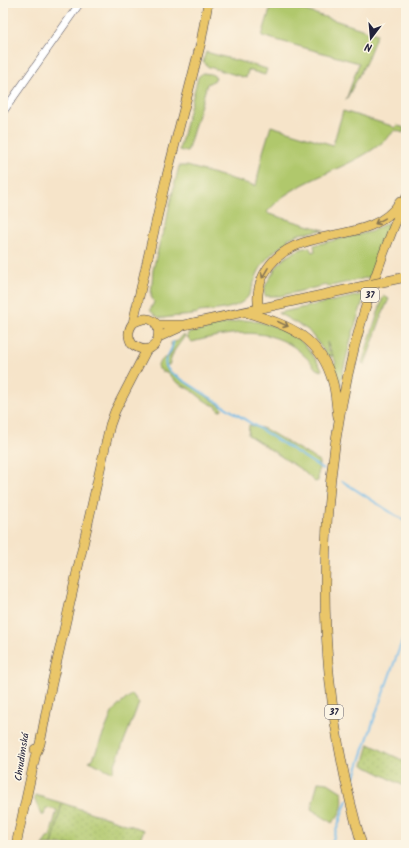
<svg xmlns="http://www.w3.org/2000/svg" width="409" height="848" viewBox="0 0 409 848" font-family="Kalam,sans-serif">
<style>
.grass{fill:#b0c86c;stroke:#697554}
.garden{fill:url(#garden-dots);stroke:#697554}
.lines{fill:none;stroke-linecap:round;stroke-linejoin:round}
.stream{stroke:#71bbea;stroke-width:2}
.minor-casing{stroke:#423f50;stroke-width:8}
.major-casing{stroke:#423f50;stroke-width:10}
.minor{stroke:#fff;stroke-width:7}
.major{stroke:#eac669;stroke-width:9}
.major-bridge-casing{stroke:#423f50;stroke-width:10;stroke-linecap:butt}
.major-bridge{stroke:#eac669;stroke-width:9}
.oneway{stroke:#867452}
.labels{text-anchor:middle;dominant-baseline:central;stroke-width:3.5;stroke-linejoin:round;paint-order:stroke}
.shield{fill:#fcf5e5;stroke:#63616e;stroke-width:1}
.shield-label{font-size:9px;font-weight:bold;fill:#22223b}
.street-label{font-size:10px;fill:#22223b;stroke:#fcf5e5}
</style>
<defs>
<pattern id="garden-dots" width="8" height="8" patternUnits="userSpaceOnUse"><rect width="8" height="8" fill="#b0c86c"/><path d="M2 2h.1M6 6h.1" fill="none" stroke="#97ac5e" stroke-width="1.8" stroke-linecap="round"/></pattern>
</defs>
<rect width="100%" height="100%" fill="#fcf5e5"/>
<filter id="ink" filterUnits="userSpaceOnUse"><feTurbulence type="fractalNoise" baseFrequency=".025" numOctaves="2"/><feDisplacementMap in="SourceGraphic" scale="8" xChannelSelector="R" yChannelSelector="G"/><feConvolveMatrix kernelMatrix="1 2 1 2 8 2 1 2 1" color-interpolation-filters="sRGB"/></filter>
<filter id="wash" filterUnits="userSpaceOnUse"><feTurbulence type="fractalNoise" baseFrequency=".012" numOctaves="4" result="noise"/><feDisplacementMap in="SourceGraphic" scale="16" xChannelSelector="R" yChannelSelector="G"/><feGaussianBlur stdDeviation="0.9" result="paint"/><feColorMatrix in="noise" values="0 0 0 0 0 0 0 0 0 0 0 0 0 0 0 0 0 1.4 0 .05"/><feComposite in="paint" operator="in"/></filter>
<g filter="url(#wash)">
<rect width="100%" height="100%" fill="#f6e4c9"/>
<path class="grass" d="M272,3H282L377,34L366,62L346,100L359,63L262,36Z
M206,52L267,69L265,75L248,70L246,78L209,67L206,65L203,61Z
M203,73L211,74L216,77L215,80L207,84L187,152L179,150L198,77Z
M343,111L392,126L394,128L397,125L404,128V130L403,133L395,130C369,161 323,171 290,192C281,197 274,205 267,212L269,214L324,230L299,234L287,239L289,241C287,244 285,244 282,246C275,250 268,257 264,263C257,272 255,281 251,291C244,310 216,310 199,312L197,314L193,313V315C186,316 177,316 170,317C160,319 157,318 150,310L154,302L151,296L153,270L161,237L166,226L168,212L179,166H187L256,186L263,152L271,126L333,145Z
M387,223L389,224L370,277L327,287L326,285L280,296H265C263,286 268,281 273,273C280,259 293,250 309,247L312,252L315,251L314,245L370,232Z
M365,294L351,339L339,387L332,364L336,363L327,342L328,350L331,351L332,357L328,356L308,330L278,313Z
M384,296L389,299L383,312L365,364L362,363L383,297Z
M243,320C264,321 284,328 301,341C309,349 316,360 322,369V371L316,369C310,360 303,354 294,347C263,326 226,333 192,342L187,337L188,333L208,329L209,327Z
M183,335L185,336L174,351L169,365H165L168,370L221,406L222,409L219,411L216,406C205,403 201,397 192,391C181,384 176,384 167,372H163L158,368V364L164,358L169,357L172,349L171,343L178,341Z
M249,425L265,429L319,461L318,481L315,482L302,470L248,435Z
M132,694L139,703L112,772L89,761L93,759L95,754L112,713L117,707Z
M318,782L328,783L342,792C344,807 342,812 332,823L311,809Z
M35,795L62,803L52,845H42L48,837H50L57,810L46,808L44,815H41L34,798Z"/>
<path class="garden" d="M369,744L406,762V787L363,765Z
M62,803L144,830L137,845H52Z"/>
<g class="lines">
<path class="stream" d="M173,342C173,355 158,358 170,372L323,469
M342,481L406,522
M351,788L376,713L406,630
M331,845L347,800"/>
</g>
</g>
<g filter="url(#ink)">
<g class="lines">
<g class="minor-casing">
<path id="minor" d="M3,112L80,3"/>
</g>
<g class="major-casing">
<path id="major" d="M259,309C256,296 258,286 264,274C293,220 369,250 400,202
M248,313C289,325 321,337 333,383C336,394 336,406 338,417
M133,323C170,302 164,368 132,344C127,336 128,330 133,323L165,183L201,42L208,3
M156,325H184L331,293
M159,337L181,327
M36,753L40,744L50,692L110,425L115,411L147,349
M16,845L36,753L35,749
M362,845C300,635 317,398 406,198"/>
</g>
<use href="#minor" class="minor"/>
<use href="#major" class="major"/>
<g class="major-bridge-casing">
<path id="major-bridge" d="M331,293L401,278"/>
</g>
<use href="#major-bridge" class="major-bridge"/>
</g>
<defs><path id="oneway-shaft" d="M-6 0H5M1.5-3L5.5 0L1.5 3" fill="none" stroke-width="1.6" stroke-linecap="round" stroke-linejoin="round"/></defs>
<g class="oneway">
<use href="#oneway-shaft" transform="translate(380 221) rotate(151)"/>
<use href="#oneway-shaft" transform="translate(265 273) rotate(120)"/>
<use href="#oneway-shaft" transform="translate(283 324) rotate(25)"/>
</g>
</g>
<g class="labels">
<g class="shield">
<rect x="361" y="288" width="18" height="14" rx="3"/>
<rect x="325" y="705" width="18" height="14" rx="3"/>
</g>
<g class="shield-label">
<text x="370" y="295">37</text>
<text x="334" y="712">37</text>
</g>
<g class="street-label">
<text transform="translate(22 757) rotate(-81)">Chrudimská</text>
</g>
</g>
<rect width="409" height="848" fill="none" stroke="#fcf5e5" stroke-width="16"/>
<g transform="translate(371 38) rotate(196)" stroke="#fcf5e5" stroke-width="3" paint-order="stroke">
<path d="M0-3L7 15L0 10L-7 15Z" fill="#22223b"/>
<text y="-6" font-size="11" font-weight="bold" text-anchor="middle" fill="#22223b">N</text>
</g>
</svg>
